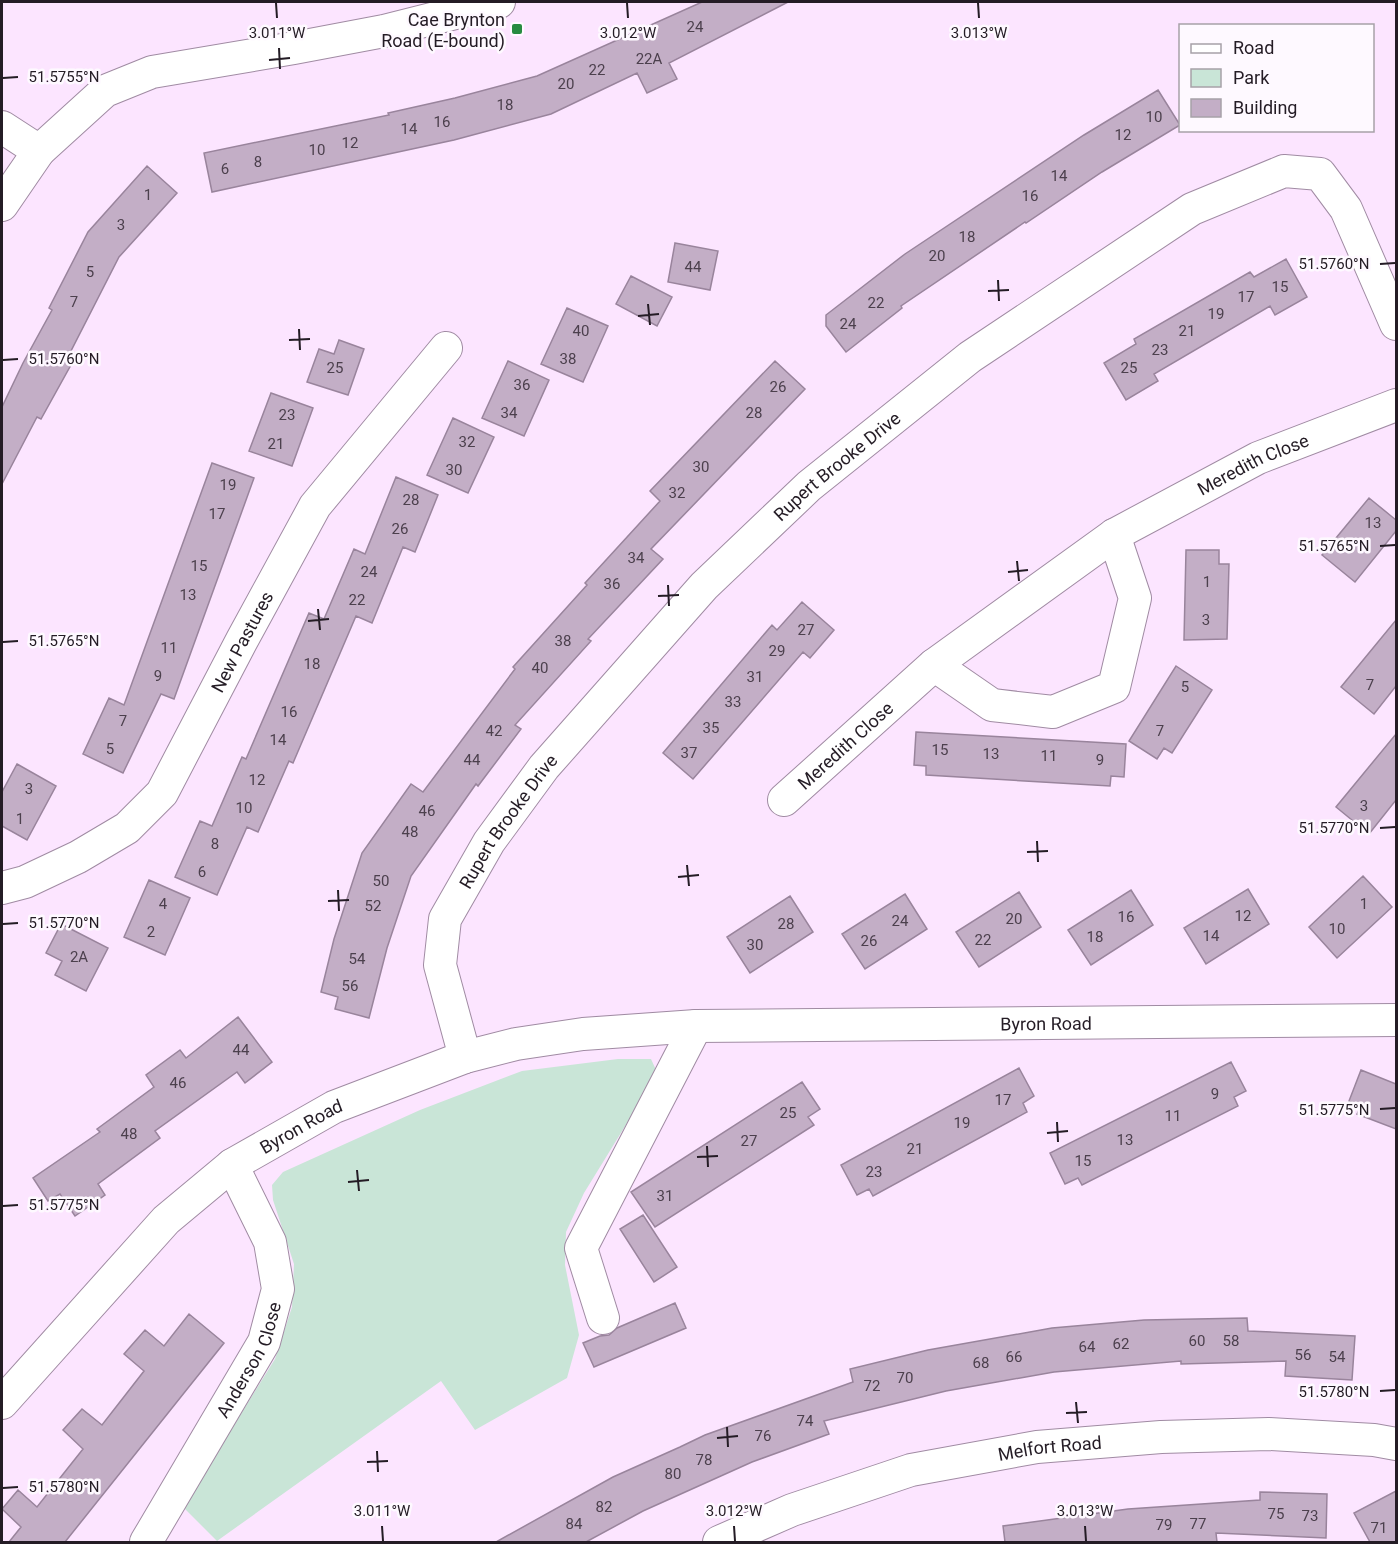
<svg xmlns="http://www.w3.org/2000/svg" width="1398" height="1544" viewBox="0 0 1398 1544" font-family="Roboto,sans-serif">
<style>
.green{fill:#c9e5d7}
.building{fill:#c3aec6;stroke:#99849c;stroke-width:1.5}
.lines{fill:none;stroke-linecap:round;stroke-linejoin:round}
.street-casing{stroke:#a08ba3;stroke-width:34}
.street{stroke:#fff;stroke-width:32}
.ticks{fill:none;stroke:#241c25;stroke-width:2}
.poi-dot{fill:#278c41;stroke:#fef9ff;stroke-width:2}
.labels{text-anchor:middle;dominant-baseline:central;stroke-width:5;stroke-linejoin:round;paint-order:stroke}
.number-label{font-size:15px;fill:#4c404d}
.poi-label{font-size:18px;fill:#241c25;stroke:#fef9ff;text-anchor:end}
.street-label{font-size:18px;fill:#241c25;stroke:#fef9ff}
.ticks-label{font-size:15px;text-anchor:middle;fill:#241c25;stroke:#fef9ff;stroke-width:5;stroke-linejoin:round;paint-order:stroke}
</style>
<rect width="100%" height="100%" fill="#fce5ff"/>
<path class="green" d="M618,1059H651L656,1070L651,1084L584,1193L566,1232L565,1265L579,1335L567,1378L475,1430L441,1381L217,1541L183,1507L275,1359L292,1307L294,1264L273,1200L272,1185L283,1172L420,1110L522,1071Z"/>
<path class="building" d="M702,2H788L669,63L677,79L647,93L637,73L551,114L454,140L212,192L204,153L389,115L388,113L455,98L537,76Z
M1158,90L1180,125L1102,172L1026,223L1025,222L901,306L902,308L846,352L826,326V315L905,254L1084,135Z
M147,166L177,193L119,257L71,351L77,354L41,419L37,417L2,484V407L23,363L52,310L49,308L88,232Z
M675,243L718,251L710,290L668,282Z
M1286,259L1307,297L1275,315L1270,306L1154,374L1158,381L1126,400L1104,363L1136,344L1134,339L1250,272L1254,277Z
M631,276L672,297L657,326L616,304Z
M567,308L608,326L583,382L541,364Z
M339,340L364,349L348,395L307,382L319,349L334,354Z
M508,361L549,380L524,436L482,418Z
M775,361L805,389L651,549L663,559L588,639L591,641L515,725L521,729L478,786L476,784L411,876L387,948L369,1018L335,1009L338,997L321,992L334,939L362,853L411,784L423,792L515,669L513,667L587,585L585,583L660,501L650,491Z
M271,393L313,408L292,466L249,451Z
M453,418L494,437L468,493L427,475Z
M212,463L254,478L174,699L161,694L123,773L83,754L109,698L124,705Z
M396,477L438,495L415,552L403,547L372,623L356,616L293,763L289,761L258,832L247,827L217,895L175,877L200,821L212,826L242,757L246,759L309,613L324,619L354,549L365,554Z
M1369,498L1396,520V531L1355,582L1322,555Z
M1186,550H1219V564H1229L1227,639L1184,640Z
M802,602L834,630L810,658L803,652L693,779L663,753L772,625L777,630Z
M1396,620V686L1374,714L1341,687Z
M1176,666L1212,690L1172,753L1164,748L1157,759L1129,741Z
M916,732L1126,744L1124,777L1111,776L1110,786L926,775V766L914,765Z
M1396,734V800L1369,834L1336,807Z
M17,764L56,786L27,840L2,826V792Z
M1363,876L1392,907L1337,958L1309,927Z
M149,880L190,898L165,955L124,937Z
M1248,889L1269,924L1206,964L1184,928Z
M1131,890L1153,925L1091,965L1068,930Z
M1019,892L1041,927L979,967L956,932Z
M905,894L927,929L865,969L842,934Z
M790,896L813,932L750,973L727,937Z
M61,924L108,948L86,991L55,975L62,961L46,953Z
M238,1017L272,1062L245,1083L237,1072L155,1131L160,1138L98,1184L105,1195L75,1216L60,1194L48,1201L33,1178L100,1132L97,1129L154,1087L146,1075L180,1050L186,1058Z
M1231,1062L1246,1091L1234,1097L1238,1106L1082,1185L1078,1178L1065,1184L1050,1153Z
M1019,1068L1034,1096L1023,1103L1027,1112L873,1196L869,1189L857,1195L841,1165Z
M1361,1070L1396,1084V1129L1357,1114L1361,1106L1349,1101Z
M802,1082L820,1109L808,1117L814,1125L655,1227L631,1192Z
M643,1215L677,1267L654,1282L620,1229Z
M675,1303L686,1328L594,1367L583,1343L600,1336L609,1335L617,1328Z
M189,1314L224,1343L184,1393L65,1542H9L21,1527L2,1509L18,1490L37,1507L83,1449L63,1430L82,1409L102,1425L144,1371L124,1354L145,1330L164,1346Z
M1247,1318L1248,1331L1355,1336L1352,1380L1285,1376L1286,1361L1181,1364V1361L1054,1372L946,1391L824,1421L829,1434L752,1462L643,1511L586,1542H496L613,1477L680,1447L705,1435L853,1382L850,1369L928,1350L1052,1328L1144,1320Z
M1396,1491V1542H1370L1354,1513Z
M1260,1492L1327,1494L1326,1538L1216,1533L1217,1542H1005L1003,1526L1128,1509L1260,1500Z"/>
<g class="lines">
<g class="street-casing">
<g id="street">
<path d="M2,127L39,151L105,91L152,72L294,48L384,31L499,2"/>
<path d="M2,205L39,151"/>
<path d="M934,665L992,705L1053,712L1114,687L1135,598L1114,535"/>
<path id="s1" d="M784,800L934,665L1114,535L1258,458L1396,405"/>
<path id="s2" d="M2,888L25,882L78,857L127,828L162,793L242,640L315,506L446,348"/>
<path id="s3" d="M465,1057L440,965L445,919L489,842L544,767L704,586L809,486L970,357L1192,209L1284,171L1320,174L1346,209L1396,324"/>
<path d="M603,1318L581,1248L696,1026"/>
<path id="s4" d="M2,1403L166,1220L232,1165L334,1107L465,1057L516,1044L583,1034L696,1026L1396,1020"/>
<path id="s5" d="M146,1542L264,1342L278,1289L270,1242L232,1165"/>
<path id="s6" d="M719,1542L792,1510L911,1470L1037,1447L1161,1437L1269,1434L1374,1440L1396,1444"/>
</g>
</g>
<use href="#street" class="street"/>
</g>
<path class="ticks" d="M276,3L277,18M627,3L628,18M978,3L979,18M279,48L280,69M269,60L290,58M3,78L18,77M1380,264L1395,263M998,280L999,301M988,291L1009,290M648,304L650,325M638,316L659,314M299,329L300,350M289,340L310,339M3,360L18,359M1380,546L1395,545M1017,561L1019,581M1008,572L1028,570M668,585L669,606M658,596L679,595M318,609L320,630M308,621L329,619M3,642L18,641M1380,828L1395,827M1037,841L1038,862M1027,852L1048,851M687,865L689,886M678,877L699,875M338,890L339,911M328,901L349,900M3,924L18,923M1380,1109L1395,1108M1057,1122L1058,1142M1047,1133L1068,1131M707,1146L708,1167M697,1157L718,1156M357,1170L359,1191M348,1182L369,1180M3,1206L18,1205M1380,1391L1395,1390M1076,1402L1078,1423M1066,1413L1087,1412M727,1427L728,1447M717,1438L738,1436M377,1451L378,1472M367,1462L388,1461M3,1488L18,1487M382,1526L383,1541M734,1526L735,1541M1085,1526L1086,1541"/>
<rect class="poi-dot" x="511" y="23" width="12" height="12" rx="3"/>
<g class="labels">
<g class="number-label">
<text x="695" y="27">24</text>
<text x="649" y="59">22A</text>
<text x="597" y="70">22</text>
<text x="566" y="84">20</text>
<text x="505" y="105">18</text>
<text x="1154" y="117">10</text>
<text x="442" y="122">16</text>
<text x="409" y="129">14</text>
<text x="1123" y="135">12</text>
<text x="350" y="143">12</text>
<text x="317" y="150">10</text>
<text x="258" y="162">8</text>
<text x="225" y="169">6</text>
<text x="1059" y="176">14</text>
<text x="148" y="195">1</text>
<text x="1030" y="196">16</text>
<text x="121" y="225">3</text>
<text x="967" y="237">18</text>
<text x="937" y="256">20</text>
<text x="693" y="267">44</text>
<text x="90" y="272">5</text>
<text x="1280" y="287">15</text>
<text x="1246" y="297">17</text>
<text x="74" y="302">7</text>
<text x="876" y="303">22</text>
<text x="1216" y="314">19</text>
<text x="848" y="324">24</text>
<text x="581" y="331">40</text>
<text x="1187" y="331">21</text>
<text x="1160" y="350">23</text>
<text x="568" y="359">38</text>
<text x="335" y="368">25</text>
<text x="1129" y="368">25</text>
<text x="522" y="385">36</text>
<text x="778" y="387">26</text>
<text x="509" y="413">34</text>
<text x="754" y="413">28</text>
<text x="287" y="415">23</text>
<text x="467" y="442">32</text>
<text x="276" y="444">21</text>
<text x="701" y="467">30</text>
<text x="454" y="470">30</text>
<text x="228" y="485">19</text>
<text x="677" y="493">32</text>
<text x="411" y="500">28</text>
<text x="217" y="514">17</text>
<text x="1373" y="523">13</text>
<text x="400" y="529">26</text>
<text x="636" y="558">34</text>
<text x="199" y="566">15</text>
<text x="369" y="572">24</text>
<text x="1207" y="582">1</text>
<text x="612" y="584">36</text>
<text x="188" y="595">13</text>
<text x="357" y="600">22</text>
<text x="1206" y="620">3</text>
<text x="806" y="630">27</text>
<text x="563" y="641">38</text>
<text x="169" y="648">11</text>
<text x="777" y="651">29</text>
<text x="312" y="664">18</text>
<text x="540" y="668">40</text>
<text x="158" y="676">9</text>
<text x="755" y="677">31</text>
<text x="1370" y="685">7</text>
<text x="1185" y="687">5</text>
<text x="733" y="702">33</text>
<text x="289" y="712">16</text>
<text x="123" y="721">7</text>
<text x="711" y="728">35</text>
<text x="494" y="731">42</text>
<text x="1160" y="731">7</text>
<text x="278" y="740">14</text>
<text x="110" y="749">5</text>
<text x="940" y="750">15</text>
<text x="689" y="753">37</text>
<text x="991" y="754">13</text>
<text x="1049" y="756">11</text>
<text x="472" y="760">44</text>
<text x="1100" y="760">9</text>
<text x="257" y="780">12</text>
<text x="29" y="789">3</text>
<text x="1364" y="806">3</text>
<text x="244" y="808">10</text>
<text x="427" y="811">46</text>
<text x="20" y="819">1</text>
<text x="410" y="832">48</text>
<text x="215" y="844">8</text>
<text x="202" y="872">6</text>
<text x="381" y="881">50</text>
<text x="163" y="904">4</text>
<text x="1364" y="904">1</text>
<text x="373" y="906">52</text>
<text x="1243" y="916">12</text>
<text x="1126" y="917">16</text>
<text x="1014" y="919">20</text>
<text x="900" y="921">24</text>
<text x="786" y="924">28</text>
<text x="1337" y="929">10</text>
<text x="151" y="932">2</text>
<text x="1211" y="936">14</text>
<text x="1095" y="937">18</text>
<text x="983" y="940">22</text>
<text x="869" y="941">26</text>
<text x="755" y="945">30</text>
<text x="79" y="957">2A</text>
<text x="357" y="959">54</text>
<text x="350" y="986">56</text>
<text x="241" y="1050">44</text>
<text x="178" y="1083">46</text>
<text x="1215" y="1094">9</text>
<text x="1003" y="1100">17</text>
<text x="788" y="1113">25</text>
<text x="1173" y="1116">11</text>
<text x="962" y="1123">19</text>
<text x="129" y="1134">48</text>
<text x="1125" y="1140">13</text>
<text x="749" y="1141">27</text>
<text x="915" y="1149">21</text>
<text x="1083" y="1161">15</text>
<text x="874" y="1172">23</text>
<text x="665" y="1196">31</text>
<text x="1197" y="1341">60</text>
<text x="1231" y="1341">58</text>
<text x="1121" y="1344">62</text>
<text x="1087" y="1347">64</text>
<text x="1303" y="1355">56</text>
<text x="1014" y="1357">66</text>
<text x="1337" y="1357">54</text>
<text x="981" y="1363">68</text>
<text x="905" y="1378">70</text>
<text x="872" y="1386">72</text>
<text x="805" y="1421">74</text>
<text x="763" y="1436">76</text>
<text x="704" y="1460">78</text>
<text x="673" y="1474">80</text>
<text x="604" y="1507">82</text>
<text x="1276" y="1514">75</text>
<text x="1310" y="1516">73</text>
<text x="574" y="1524">84</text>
<text x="1198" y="1524">77</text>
<text x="1164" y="1525">79</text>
<text x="1379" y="1528">71</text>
</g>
<g class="poi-label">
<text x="505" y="19">Cae Brynton<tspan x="505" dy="21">Road (E-bound)</tspan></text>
</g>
<g class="street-label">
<text stroke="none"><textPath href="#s1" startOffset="580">Meredith Close</textPath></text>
<text stroke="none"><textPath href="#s3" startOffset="744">Rupert Brooke Drive</textPath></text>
<text stroke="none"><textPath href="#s2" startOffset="360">New Pastures</textPath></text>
<text stroke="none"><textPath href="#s1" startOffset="82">Meredith Close</textPath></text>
<text stroke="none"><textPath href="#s3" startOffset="258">Rupert Brooke Drive</textPath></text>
<text stroke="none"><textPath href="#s4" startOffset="1173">Byron Road</textPath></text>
<text stroke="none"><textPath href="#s4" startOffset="411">Byron Road</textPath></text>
<text stroke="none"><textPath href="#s5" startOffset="210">Anderson Close</textPath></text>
<text stroke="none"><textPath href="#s6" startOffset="346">Melfort Road</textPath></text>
</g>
</g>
<g class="ticks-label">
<text x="277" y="38">3.011°W</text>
<text x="628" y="38">3.012°W</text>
<text x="979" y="38">3.013°W</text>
<text x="64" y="82">51.5755°N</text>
<text x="1334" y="269">51.5760°N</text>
<text x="64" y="364">51.5760°N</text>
<text x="1334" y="551">51.5765°N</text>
<text x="64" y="646">51.5765°N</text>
<text x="1334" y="833">51.5770°N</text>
<text x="64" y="928">51.5770°N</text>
<text x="1334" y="1115">51.5775°N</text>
<text x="64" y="1210">51.5775°N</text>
<text x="1334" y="1397">51.5780°N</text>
<text x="64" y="1492">51.5780°N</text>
<text x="382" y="1516">3.011°W</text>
<text x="734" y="1516">3.012°W</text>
<text x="1085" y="1516">3.013°W</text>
</g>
<rect width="1398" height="1544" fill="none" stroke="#241c25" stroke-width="6"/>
<rect x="1179" y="24" width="195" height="108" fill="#fef9ff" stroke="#a7a1a8" stroke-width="1.5"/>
<rect x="1191" y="44" width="30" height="9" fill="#ffffff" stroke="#a7a1a8" stroke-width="1.5"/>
<text x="1233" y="54" font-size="18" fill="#241c25">Road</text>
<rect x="1191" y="69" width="30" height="18" fill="#c9e5d7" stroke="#a7a1a8" stroke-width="1.5"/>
<text x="1233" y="84" font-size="18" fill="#241c25">Park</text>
<rect x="1191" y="99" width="30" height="18" fill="#c3aec6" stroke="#a7a1a8" stroke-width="1.5"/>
<text x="1233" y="114" font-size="18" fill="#241c25">Building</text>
</svg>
